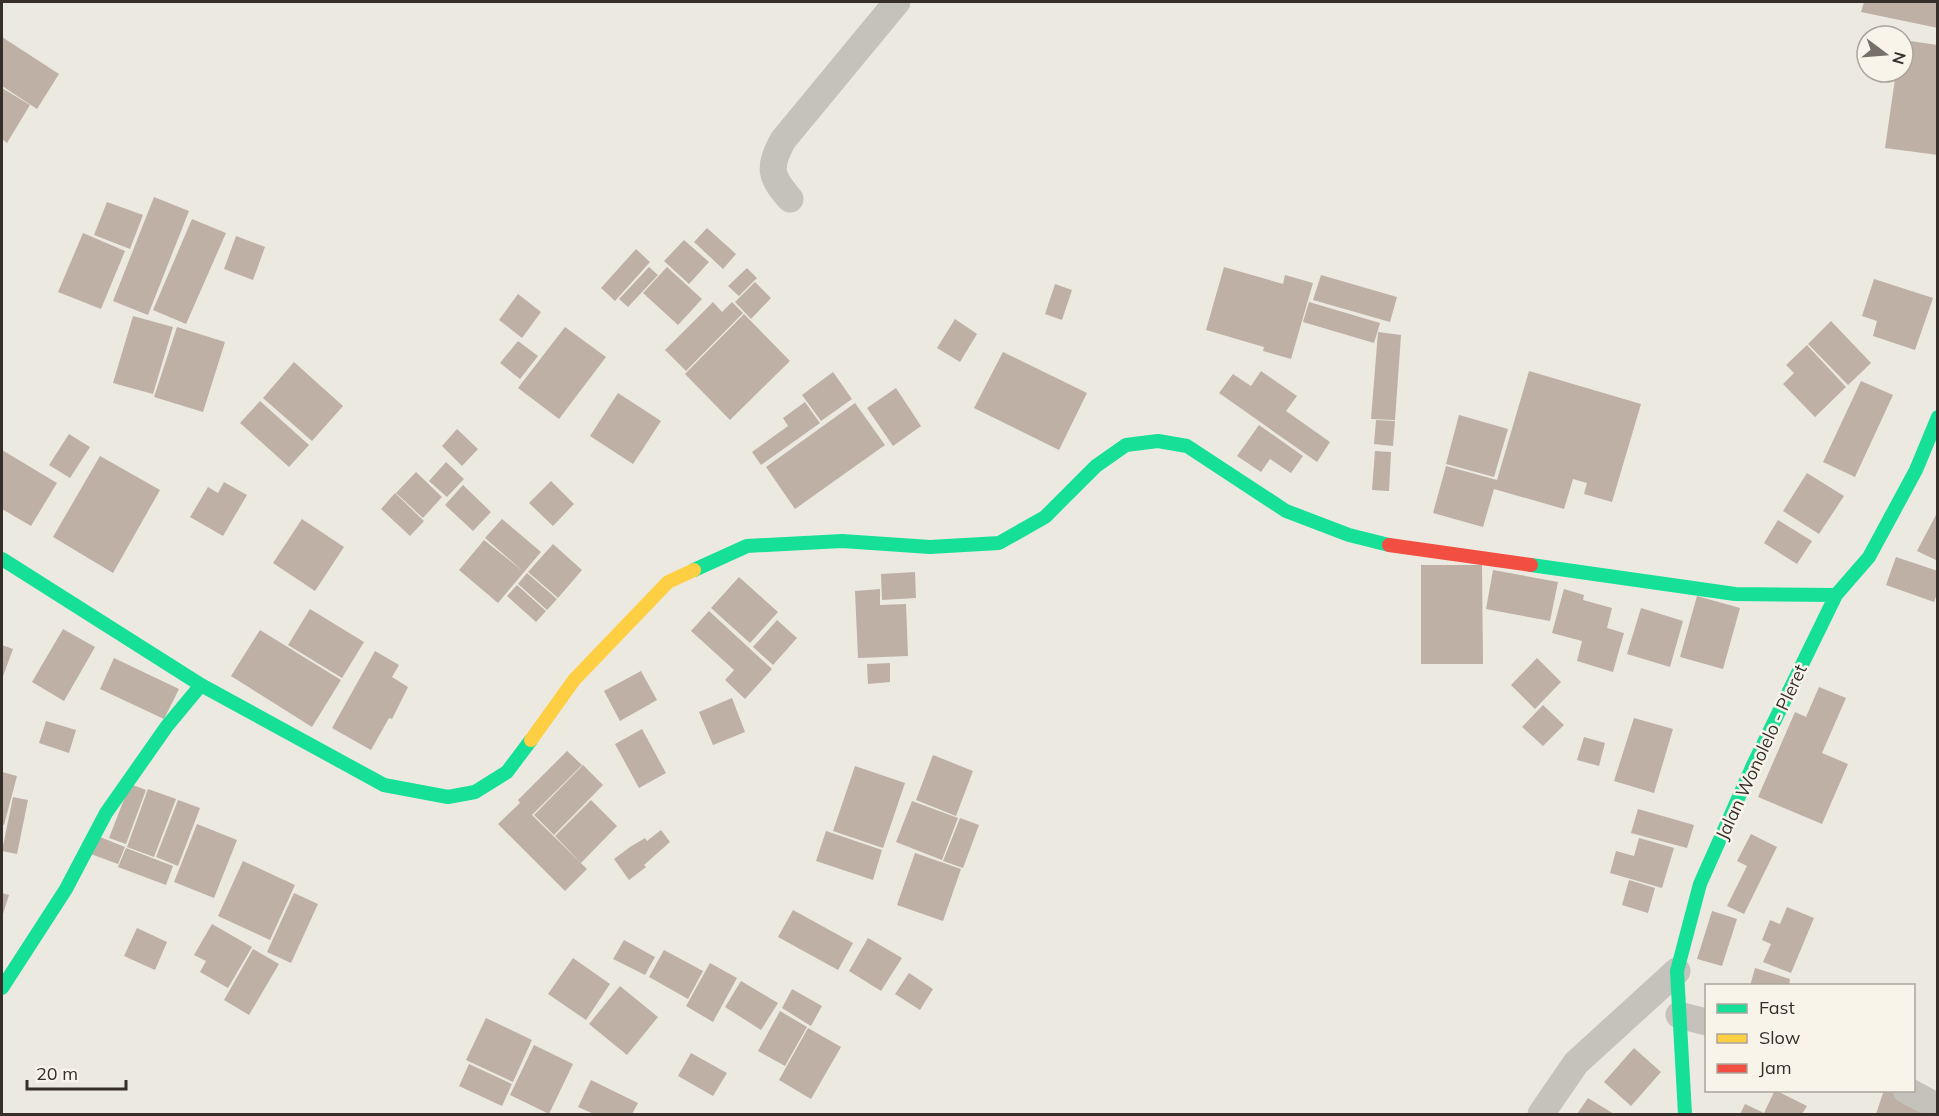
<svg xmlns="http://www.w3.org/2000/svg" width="1939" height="1116" viewBox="0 0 1939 1116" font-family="Mulish,sans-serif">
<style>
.building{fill:#beb0a4}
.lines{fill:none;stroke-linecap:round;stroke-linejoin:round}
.street{stroke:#c5c1bb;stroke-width:27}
.fast{stroke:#16e098;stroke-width:14}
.slow{stroke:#ffcf43;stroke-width:14}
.jam{stroke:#f24e42;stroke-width:14}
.labels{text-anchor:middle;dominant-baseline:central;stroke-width:5;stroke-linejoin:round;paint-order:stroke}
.street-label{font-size:18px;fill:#362f29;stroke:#f8f4ea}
</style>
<rect width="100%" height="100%" fill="#ece9e1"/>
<path class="building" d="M1864,2H1938V28L1861,12Z
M2,37L59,74L37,109L2,86Z
M1903,40L1938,45V155L1885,148L1896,72H1903Z
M2,88L30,105L7,143L2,139Z
M154,197L189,211L148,315L113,301Z
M107,202L143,215L130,249L94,235Z
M192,219L226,233L186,324L153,310Z
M707,228L736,254L723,269L694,242Z
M83,233L125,251L101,309L58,292Z
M236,236L265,247L253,280L224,269Z
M684,240L709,262L689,284L664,261Z
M636,249L650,262L615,301L601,288Z
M649,267L658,275L628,307L619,299Z
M667,267L702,299L678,325L643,293Z
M1224,267L1283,284L1285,275L1313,283L1291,359L1263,351L1264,347L1206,330Z
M747,268L757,278L739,296L728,286Z
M1321,275L1397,297L1390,322L1313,300Z
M1874,279L1933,298L1915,350L1873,336L1877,321L1862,316Z
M755,282L771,298L751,319L735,302Z
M1055,284L1072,290L1062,320L1045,314Z
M518,294L541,312L522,338L499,320Z
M713,302L722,312L732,302L743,313L686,371L665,350Z
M1309,302L1380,323L1374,343L1303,322Z
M744,314L790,361L730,420L685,374Z
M133,316L173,327L153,394L113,383Z
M955,319L977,334L960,362L937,348Z
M1831,321L1871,363L1848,385L1808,344Z
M177,327L225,342L203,412L154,397Z
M565,327L606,357L559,419L518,388Z
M1378,332L1401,335L1395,420L1371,419Z
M518,341L538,356L520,379L500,363Z
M1807,345L1846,387L1815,417L1783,384L1794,373L1786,365Z
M1003,352L1087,393L1059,450L974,408Z
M294,362L343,406L312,441L263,398Z
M1261,371L1297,396L1286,411L1330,442L1317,462L1219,393L1233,374L1251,386Z
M1529,371L1641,404L1612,502L1584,494L1587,483L1573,479L1564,509L1494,489L1483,527L1433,513L1446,466L1497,480Z
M833,372L852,399L821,421L802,395Z
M1861,381L1893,395L1855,477L1823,462Z
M896,388L921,426L893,446L867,408Z
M618,393L661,421L633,464L590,436Z
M260,401L309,445L289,467L240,423Z
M805,402L820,423L761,465L752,452L788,426L783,418Z
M855,403L885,445L795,509L766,467Z
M1459,415L1508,429L1494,477L1446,464Z
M1376,420L1395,421L1393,446L1374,444Z
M1259,425L1303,456L1291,473L1270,459L1261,472L1237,456Z
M457,429L478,449L462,466L442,446Z
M69,434L90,447L70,478L49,465Z
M2,450L57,483L31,526L2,509Z
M1375,451L1391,452L1389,491L1372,490Z
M100,456L160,490L113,573L53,537Z
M446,462L464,479L447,497L429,481Z
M416,472L442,497L423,518L396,493Z
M1807,473L1844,496L1819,534L1783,511Z
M551,481L574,504L553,526L529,503Z
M224,482L247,495L223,536L190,517L208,487L218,493Z
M463,485L491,512L473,531L445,505Z
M395,493L424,521L410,536L381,509Z
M1938,511V561L1917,551Z
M302,519L344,547L315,591L273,563Z
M502,519L541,552L524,572L485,538Z
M1778,520L1812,541L1797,564L1764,543Z
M484,540L524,572L498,603L459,570Z
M553,544L582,570L558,598L528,572Z
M1896,557L1938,571V591L1934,602L1886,585Z
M1421,565H1482L1483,664H1421Z
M1493,570L1558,582L1550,621L1486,609Z
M915,572L916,598L882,600L881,574Z
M527,573L557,599L547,610L518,584Z
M739,577L778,612L750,643L711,608Z
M517,585L546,611L536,622L507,596Z
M880,589V605L906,604L908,656L858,658L855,591Z
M1564,589L1584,595L1583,600L1612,608L1607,628L1624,633L1613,672L1577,661L1582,641L1552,633Z
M1697,596L1740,608L1723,669L1680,657Z
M1641,608L1683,621L1670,667L1627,654Z
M310,609L364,642L342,678L288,645Z
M709,611L772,669L745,699L725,680L734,670L691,631Z
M777,620L797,638L773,665L753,647Z
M63,629L95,647L64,701L32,682Z
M260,630L341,680L312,727L231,676Z
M2,645L13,649L2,679Z
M375,651L399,665L392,677L408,687L392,719L389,718L371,750L332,728Z
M114,658L179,689L164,719L100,689Z
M1537,658L1561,682L1535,709L1511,685Z
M890,663V682L868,684L867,664Z
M641,671L657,700L620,721L604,691Z
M1819,687L1846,698L1822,753L1848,764L1822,824L1758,797L1795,712L1806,717Z
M732,698L745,732L713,745L699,712Z
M1543,705L1564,725L1543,746L1522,727Z
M1634,718L1673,729L1654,793L1614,781Z
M46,721L76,730L69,753L39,743Z
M642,729L666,773L639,788L615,744Z
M1584,737L1605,743L1599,766L1577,760Z
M567,751L582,765L532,815L587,869L565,891L498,824L520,803L518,800Z
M933,755L973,771L956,816L916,800Z
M583,765L603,785L554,835L534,815Z
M855,766L905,783L883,848L833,831Z
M2,772L17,776L4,825L2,824Z
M130,784L146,790L126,844L109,838Z
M148,789L176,799L154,857L127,847Z
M13,797L28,800L17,854L2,851Z
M178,800L200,808L178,866L156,857Z
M591,800L617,826L581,863L555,836Z
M912,801L958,818L942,860L896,842Z
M1638,809L1694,825L1687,848L1631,833Z
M960,818L979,825L963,868L943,861Z
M197,824L237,840L214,898L174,882Z
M661,830L670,842L644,865L646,867L629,880L614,859L630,847L645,838L647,841Z
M826,831L882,850L873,880L816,861Z
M1751,834L1777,847L1744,914L1727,906L1747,866L1737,861Z
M95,835L125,847L118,864L88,853Z
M1639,838L1674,848L1662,888L1610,873L1616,851L1634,856Z
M126,848L173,866L166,885L118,867Z
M915,853L961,869L943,921L897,905Z
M243,861L295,885L270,940L218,916Z
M1629,880L1655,888L1648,913L1622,905Z
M2,893L9,895L2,917Z
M294,893L318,904L291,963L267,952Z
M1787,907L1814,918L1791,973L1763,962L1771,944L1762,940L1770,920L1780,924Z
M793,910L853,943L838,970L778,937Z
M1712,911L1737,919L1722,966L1697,959Z
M212,924L252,947L228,988L200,972L206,961L194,955Z
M137,928L167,942L155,970L124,956Z
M868,938L902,958L881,991L849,971Z
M624,940L655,957L645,975L613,959Z
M253,949L279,964L249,1015L224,1000Z
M664,950L703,971L688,999L649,977Z
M573,958L610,984L586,1020L548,994Z
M710,963L737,978L713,1022L686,1006Z
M1755,968L1790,979L1789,986H1750Z
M909,973L933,989L920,1010L895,994Z
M741,981L778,1003L761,1030L725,1007Z
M620,986L658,1017L627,1055L589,1024Z
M792,989L822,1006L811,1026L782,1008Z
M780,1011L807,1027L785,1066L758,1051Z
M486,1018L532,1040L513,1082L466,1060Z
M808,1028L841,1047L811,1099L779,1080Z
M534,1045L573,1064L549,1114L510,1095Z
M1634,1048L1661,1072L1631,1106L1604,1082Z
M691,1053L727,1073L713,1096L678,1076Z
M469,1064L512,1084L502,1106L459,1086Z
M591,1080L638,1103L632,1114H594L578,1107Z
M1775,1090L1807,1106L1802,1114H1740L1745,1104L1764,1113Z
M1884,1090L1925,1102L1921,1114H1876Z
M1588,1098L1614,1114H1577Z"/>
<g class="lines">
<path class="street" d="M790,199C770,176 768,168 783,140L897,2
M1679,1015L1706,1022
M1906,1090L1938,1107
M1541,1114L1576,1063L1677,971"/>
<path class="fast" d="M2,559L201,685L384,785L448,797L475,792L507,772L531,740
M1531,565L1735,594L1836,595
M694,570L747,546L842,541L930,547L999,543L1045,517L1096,466L1126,445L1158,441L1187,446L1286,511L1349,535L1389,545
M2,988L66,889L106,813L167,726L201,685
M1685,1114L1677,971L1700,884L1753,765L1836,595L1869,557L1916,470L1938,417"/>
<path class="slow" d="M531,740L574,680L668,582L694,570"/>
<path class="jam" d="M1389,545L1531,565"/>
</g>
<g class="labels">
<g class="street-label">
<text transform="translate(1761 752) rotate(-65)">Jalan Wonolelo - Pleret</text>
</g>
</g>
<rect width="1939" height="1116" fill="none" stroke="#362f29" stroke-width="6"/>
<rect x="1705" y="984" width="210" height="108" fill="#f8f4ea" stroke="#aaa59d" stroke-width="1.5"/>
<rect x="1717" y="1004" width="30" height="9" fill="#16e098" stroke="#aaa59d" stroke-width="1.5"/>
<text x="1759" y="1014" font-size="18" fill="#362f29">Fast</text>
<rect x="1717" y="1034" width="30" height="9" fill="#ffcf43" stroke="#aaa59d" stroke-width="1.5"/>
<text x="1759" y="1044" font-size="18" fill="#362f29">Slow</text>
<rect x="1717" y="1064" width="30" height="9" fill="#f24e42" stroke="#aaa59d" stroke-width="1.5"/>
<text x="1759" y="1074" font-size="18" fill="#362f29">Jam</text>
<g transform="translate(1885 54) rotate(106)"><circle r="28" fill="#f8f4ea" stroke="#aaa59d" stroke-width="1.5"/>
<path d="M0-4.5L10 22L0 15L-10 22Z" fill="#767069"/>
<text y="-9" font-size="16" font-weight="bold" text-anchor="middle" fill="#362f29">N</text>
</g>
<path d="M27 1080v9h99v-9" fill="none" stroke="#362f29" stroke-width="3"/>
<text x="36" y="1080" font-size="18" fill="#362f29" stroke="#f8f4ea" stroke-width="4.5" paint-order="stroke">20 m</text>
</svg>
